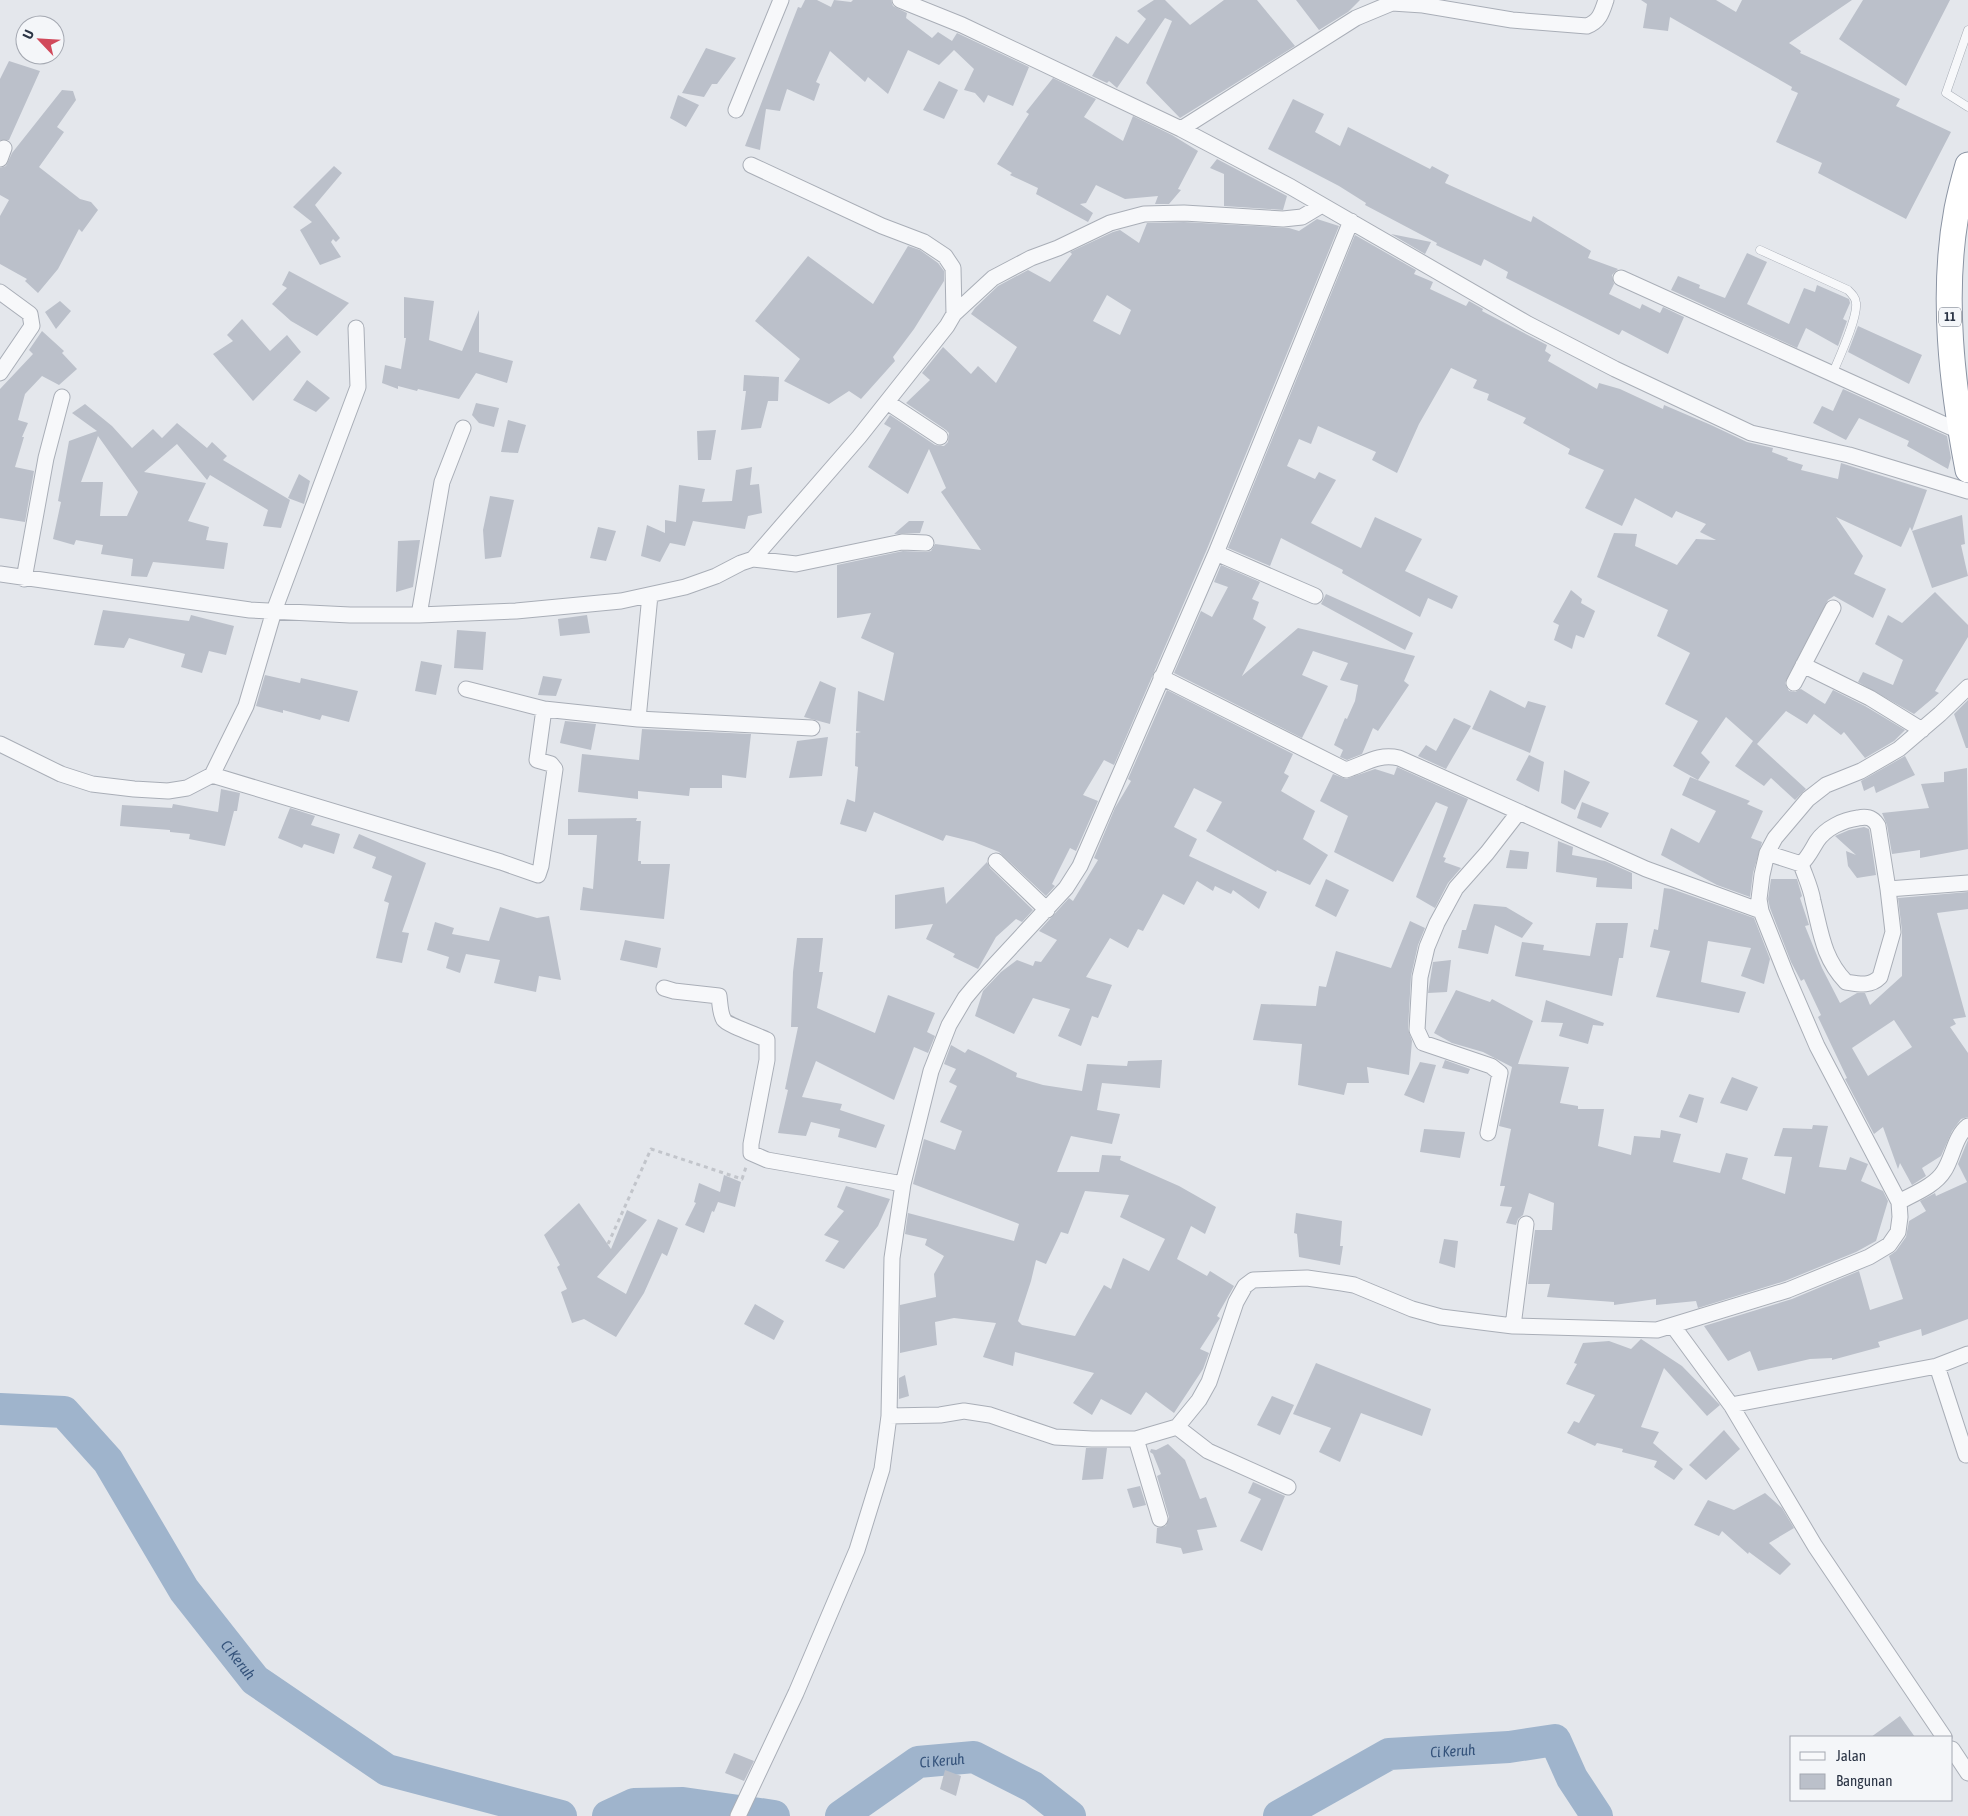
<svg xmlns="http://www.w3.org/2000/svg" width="1968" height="1816" viewBox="0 0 1968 1816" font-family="'Asap Condensed',sans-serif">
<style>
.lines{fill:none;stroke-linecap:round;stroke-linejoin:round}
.river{stroke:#9fb4cc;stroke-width:32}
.building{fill:#bbc0ca;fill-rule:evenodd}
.service-casing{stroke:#a9aeb7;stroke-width:9}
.minor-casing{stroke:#a9aeb7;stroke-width:17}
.trunk-casing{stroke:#8b94a3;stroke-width:27}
.path{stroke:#c2c5cb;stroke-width:3;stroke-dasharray:4 4;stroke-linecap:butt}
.service{stroke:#f7f8fa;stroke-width:8}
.minor{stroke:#f7f8fa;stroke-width:15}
.trunk{stroke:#fff;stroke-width:25}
.labels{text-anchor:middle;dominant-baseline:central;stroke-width:4;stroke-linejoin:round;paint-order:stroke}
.shield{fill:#f4f6f9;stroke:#676e7b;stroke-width:1}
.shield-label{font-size:12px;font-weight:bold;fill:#2b3445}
.water-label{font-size:15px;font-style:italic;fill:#34527a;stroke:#f4f6f9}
</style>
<rect width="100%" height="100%" fill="#e4e7ec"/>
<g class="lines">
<g class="river">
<path id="s1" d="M0,1409L64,1412L108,1461L184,1590L255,1680L387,1770L561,1816"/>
<path d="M608,1816L634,1804L683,1803L774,1816"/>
<path id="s2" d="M841,1816L918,1762L974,1757L1033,1787L1070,1816"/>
<path id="s3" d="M1279,1816L1389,1754L1509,1747L1555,1740L1572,1778L1597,1816"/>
</g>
</g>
<path class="building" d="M805,0H817L831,7L834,0L851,2L853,0H891L893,6L907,13L906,18L932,38L938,32L952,41L957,33L1029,67L1013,106L988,95L984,103L975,93L964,90L974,69L954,50L939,65L908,50L888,94L868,77L865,82L830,51L816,82L820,84L814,101L787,89L780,111L766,109L760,150L745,146L789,30L798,7L801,8Z
M1154,0H1165L1190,25L1224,0H1257L1295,46L1180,118L1146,83L1172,21L1165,18L1117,88L1109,81L1107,83L1092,76L1116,36L1128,44L1146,19L1137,11Z
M1296,0H1360L1348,12L1319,30Z
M1641,0H1716L1736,12L1742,0H1852L1789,43L1801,51L1800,53L1900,99L1896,106L1951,132L1906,219L1818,173L1822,163L1776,142L1798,93L1791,90L1792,87L1670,17L1668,31L1643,28L1647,4Z
M1863,0H1950L1906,86L1839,39Z
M706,48L736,58L717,84H712L704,97L682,93Z
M9,61L40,71L9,140H0V79Z
M1053,78L1096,99L1084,117L1123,141L1133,116L1172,135L1198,151L1178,189L1181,190L1169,204H1155L1158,196L1125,199L1096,185L1086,203L1080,204L1093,213L1088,222L1036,194L1038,188L1010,175L1012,173L997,164L1029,114L1026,112Z
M939,81L958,90L944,119L923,110Z
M62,90L73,91L76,100L57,127L64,132L39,167L80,199L91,202L98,210L82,232L79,229L58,269L38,293L25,281L27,279L0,264V216L9,200L0,195V168L6,166L12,153Z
M678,95L699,105L686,127L670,118Z
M1293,99L1324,114L1315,132L1340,146L1348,127L1430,169L1432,166L1449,175L1445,183L1531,222L1533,216L1591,251L1588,258L1618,269L1612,275L1614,284L1609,294L1640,309L1642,304L1660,313L1663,307L1684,317L1668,354L1622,330L1619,335L1506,278L1508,272L1484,259L1481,266L1436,245L1437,243L1365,205L1366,203L1339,186L1268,149Z
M1217,159L1287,196L1283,210L1224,206V174L1210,168Z
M334,166L342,173L315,205L340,238L336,242L333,239L331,242L341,257L320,265L300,230L312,222L293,207Z
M1317,219L1339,226L1207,549L1114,765L1104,760L1083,795L1098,801L1076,851L1070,848L1052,884L1055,886L1046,896L999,852L974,842L946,835L943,841L874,812L866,832L840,824L847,799L855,802L858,767L855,766L856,733L861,732L856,731L858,691L884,701L894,653L861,638L871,613L837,618V565L903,551L926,552L931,551L935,544L981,550L941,492L946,488L929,449L908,494L868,467L891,428L884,424L890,415L935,445L944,446L948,442L949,433L946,430L906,403L930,380L922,373L943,347L971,374L978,366L996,383L1017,347L971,314L975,308L998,286L1028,270L1050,282L1072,254L1070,252L1113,232L1120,230L1139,243L1147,223L1184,222L1289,228L1299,231ZM1107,295L1131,310L1120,335L1093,321Z
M1391,234L1431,242L1425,254Z
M1355,235L1416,270L1414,274L1433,282L1430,289L1466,306L1469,301L1483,309L1482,311L1547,345L1545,351L1551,355L1548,361L1597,389L1599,383L1620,389L1663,409L1664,405L1711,425L1747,442L1773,448L1772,452L1788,458L1787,460L1803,465L1801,470L1838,479L1841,463L1927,490L1912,531L1910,527L1901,547L1836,517L1863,556L1854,574L1886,589L1873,618L1834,596L1828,600L1785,683L1789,691L1795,692L1801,689L1825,704L1833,690L1865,706L1905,730L1894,741L1865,758L1844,732L1841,735L1814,714L1807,724L1786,711L1757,744L1806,789L1795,800L1771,778L1764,786L1735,766L1753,741L1726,717L1701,753L1710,762L1698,780L1673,766L1698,721L1665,704L1690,653L1657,636L1668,610L1597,577L1614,533L1637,534L1635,546L1677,565L1696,539L1716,540L1700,532L1706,524L1676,511L1672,518L1635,498L1622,526L1585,508L1604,470L1568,454L1570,449L1523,423L1526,418L1487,400L1489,394L1473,388L1477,380L1451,368L1419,424L1397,473L1372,460L1376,452L1318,426L1311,444L1299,439L1287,466L1315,479L1319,472L1336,480L1311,523L1361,548L1375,517L1422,539L1405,571L1458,596L1452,609L1428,598L1420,617L1342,573L1343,570L1281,538L1270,566L1228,548Z
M908,246L920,250L938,263L944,271V281L914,329L893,357L895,361L861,399L849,391L829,404L784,381L800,359L755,321L808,256L873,304Z
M1747,253L1767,262L1747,304L1789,324L1804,288L1815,292L1817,285L1849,299L1850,303L1843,319L1847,321L1838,346L1806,328L1797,348L1671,290L1678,276L1700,285L1699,288L1725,298Z
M289,271L349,303L317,336L291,321L272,304L287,288L282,285Z
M404,297L434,301L429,340L462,351L479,310V352L513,361L507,383L476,373L459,399L418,389L417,391L398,386V389L382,383L385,365L401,369L406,338H404Z
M60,301L71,311L56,329L45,312Z
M242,319L270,351L287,335L301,352L253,401L213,354L233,341L227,335Z
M1858,326L1922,355L1909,384L1848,352Z
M42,331L64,351L62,353L77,369L59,385L42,376L25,394L18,420L28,423L22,437H24L15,467L34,471L25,522L0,518V389L33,354L29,350Z
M744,375L779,377L778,401H768L761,428L741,430L746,391H743Z
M307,380L330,398L316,412L293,400Z
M1843,389L1947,436L1951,458L1948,469L1907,446L1909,441L1859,418L1846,440L1813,423L1822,406L1833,411Z
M476,403L499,408L494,427L479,423L472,415Z
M85,404L112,426L132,448L153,429L162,438L177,423L207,448L212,442L227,456L223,460L290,500L281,528L263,526L268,510L210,475L207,480L177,444L144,472L206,483L188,521L209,527L206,540L228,543L224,569L153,562L147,577L131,576L133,559L101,554L103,545L76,540L74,545L53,539L61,502L58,501L69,441L97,431L72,413ZM98,436L138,492L127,516H100L103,482H81Z
M508,420L526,425L518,453L501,452Z
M716,430L711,460H698L697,431Z
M752,467L750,485L759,484L762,513L748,516L745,529L693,521L685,546L670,543L660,562L641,556L647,525L665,533V520L676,522L679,485L705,489L702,502L732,501L736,470Z
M299,474L310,481L304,504L288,498Z
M490,496L514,500L501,557L485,559L483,530Z
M1962,515L1965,544L1961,545L1968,576L1932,588L1912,531Z
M909,521H924L920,533L894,534Z
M598,527L616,531L606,561L590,558Z
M420,540L413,587L396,592L398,541Z
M1221,565L1260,582L1252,599L1259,602L1253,619L1266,627L1242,676L1298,628L1415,656L1404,681L1409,685L1378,731L1373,728L1362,754L1347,760L1340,757L1343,750L1334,745L1345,718L1347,719L1355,701L1358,685L1340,680L1348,663L1313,651L1302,675L1328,686L1302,738L1174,673L1201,611L1212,617L1228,587L1214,582Z
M1571,590L1582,599L1581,603L1595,611L1584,638L1576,635L1572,649L1554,640L1559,625L1553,622Z
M1935,592L1968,625V637L1935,691L1939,693L1914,714L1858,682L1863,672L1893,685L1903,660L1875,644L1888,615L1902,623Z
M1326,594L1413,633L1405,650L1321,604Z
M103,610L189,621L191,615L234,626L226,655L209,651L202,673L181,667L185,654L129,638L124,648L94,645Z
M587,615L590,633L560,636L558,619Z
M457,630L486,632L483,670L454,668Z
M421,661L442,665L436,695L415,691Z
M265,675L300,683L301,678L358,691L349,722L322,715L320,720L283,710V713L256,706Z
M543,676L562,679L556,696L538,695Z
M820,681L836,688L830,724L804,717Z
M1167,690L1293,754L1284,773L1289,776L1281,791L1315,811L1303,839L1328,855L1310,885L1277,870L1276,872L1206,831L1222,802L1194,788L1174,827L1197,839L1189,856L1267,892L1259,909L1233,890L1231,894L1215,886L1213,891L1197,881L1184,905L1163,894L1143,931L1138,929L1128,948L1110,938L1086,977L1112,985L1098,1018L1092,1016L1081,1046L1058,1036L1070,1009L1033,998L1014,1034L975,1016L983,991L1001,972L1017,960L1033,966L1035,961L1041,962L1057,940L1039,931L1069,898L1073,901L1098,860L1094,858L1115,808L1131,781L1128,779Z
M1490,690L1525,708L1528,701L1546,706L1530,753L1472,729Z
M1968,700V748H1966L1954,714Z
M1454,718L1471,726L1446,769L1418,756L1426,745L1436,751Z
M565,721L596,724L591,750L560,743Z
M642,729L751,734L746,778L722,775V788H690L689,796L638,791V799L578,792L582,754L639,760Z
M828,737L822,776L789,778L797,741Z
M1529,755L1544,762L1539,792L1516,780Z
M1905,756L1915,775L1876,793L1874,786L1864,791L1861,781Z
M1397,767L1468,799L1443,857L1446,858L1444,862L1461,868L1448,883L1435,908L1416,897L1448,807L1436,802L1393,882L1334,852L1348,816L1320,801L1333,774L1346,779L1375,769L1394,775Z
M1967,768L1968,849L1920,858V850L1892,854L1887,825L1882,813L1929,808L1921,784L1944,782V772Z
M1564,770L1590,782L1575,810L1561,803Z
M1690,777L1750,801L1747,804L1763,811L1751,838L1762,842L1753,873L1750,897L1717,885L1661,855L1671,828L1699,843L1716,811L1682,795Z
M221,789L240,793L237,811H234L225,846L189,839L190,834L170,832V830L120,826L122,805L172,808L173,804L218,812Z
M1582,802L1609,813L1601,828L1577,818Z
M290,808L315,816L311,825L340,834L334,854L304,844L302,848L278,838Z
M637,818L636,821H641L638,861H641V864H670L664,919L580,910L583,887L593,889L597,835H568V819Z
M1864,827L1869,829L1876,875L1857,878L1848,866L1846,851L1856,855L1835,836L1849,830Z
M359,834L426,863L402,932L409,933L402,963L376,958L389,903L384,901L392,876L372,868L376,857L353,848Z
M1558,841L1573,847L1572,855L1605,861L1632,873V889L1596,887L1597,878L1556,872Z
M1510,850L1529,852L1527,869L1506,868Z
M987,862L990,868L1033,910L1022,922L1016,919L996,937L978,969L953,957L955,954L926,939L933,924L895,929V895L944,887L946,904Z
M1326,879L1349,890L1336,917L1315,906Z
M1771,879H1797L1802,896L1800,898L1809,925L1805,926L1822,968L1840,1003L1857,993H1865L1870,1005L1902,976V931L1898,898L1968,892V909L1937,913L1966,1017L1953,1019L1956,1024L1950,1027L1968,1053V1117L1961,1119L1952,1131L1941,1156L1922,1168L1926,1176L1912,1185L1900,1163L1898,1169L1883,1127L1874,1134L1845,1079L1847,1078L1818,1017L1821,1015L1804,979L1801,981L1791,962L1770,908L1768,899ZM1894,1020L1912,1047L1868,1076L1852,1048Z
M1664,888L1672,889L1754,918L1770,959L1764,984L1741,976L1751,948L1708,941L1701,982L1746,992L1739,1013L1656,997L1670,951L1650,947L1654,929L1658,930Z
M1474,904L1506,907L1533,923L1522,938L1495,925L1488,954L1458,948L1462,930H1466Z
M500,907L537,918L549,916L561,980L539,976L536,992L494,983L500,960L466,954L460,973L446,968L449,957L427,950L435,922L454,928L452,934L489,941Z
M1410,921L1425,928L1418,945L1411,976L1408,1029L1412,1041L1409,1075L1367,1067L1369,1083H1347L1344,1095L1298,1085L1302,1044L1253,1040L1261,1004L1316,1006L1319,986L1326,987L1336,951L1391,968Z
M1596,923H1628L1623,958H1619L1612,996L1515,976L1522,942L1544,945L1543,950L1590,956Z
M797,938H823L819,972H823L817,1008L875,1033L888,995L935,1013L927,1032L935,1036L928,1053L914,1047L894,1100L816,1061L802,1097L842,1104L840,1110L885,1125L876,1148L838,1137L840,1129L811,1122L806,1136L778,1133L788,1090L785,1089L798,1027H791L793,972Z
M625,940L661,948L657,968L620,960Z
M1451,960L1447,992L1428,993L1433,962Z
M1456,990L1490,1002L1492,999L1533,1021L1518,1064L1569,1067L1560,1103L1578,1106V1109H1604L1598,1146L1631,1155L1634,1136L1660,1138L1661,1130L1681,1134L1673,1162L1720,1173L1726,1153L1748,1158L1742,1179L1785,1194L1792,1157L1774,1156L1783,1128L1812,1129L1813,1125L1828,1126L1819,1167L1846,1170L1850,1157L1868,1164L1861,1181L1883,1191L1888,1201L1876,1241L1856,1252L1785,1281L1698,1308L1696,1301L1656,1305V1299L1614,1305V1302L1547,1297L1550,1284H1528L1535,1230H1552L1554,1203L1529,1193L1523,1215L1518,1219L1516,1225L1506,1223L1512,1207L1500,1206L1505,1186H1500L1511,1129L1499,1126L1512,1067L1483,1052L1452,1043L1434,1033Z
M1546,1000L1604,1023L1603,1026L1593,1025L1588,1044L1559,1036L1563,1023L1541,1022Z
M951,1045L965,1053L968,1049L983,1056L1017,1073L1016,1077L1043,1085L1082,1091L1087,1064L1127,1066L1128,1061L1162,1060L1160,1088L1102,1083L1097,1110L1120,1114L1112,1144L1071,1136L1057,1172H1099L1102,1155L1121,1156L1120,1160L1179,1186L1216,1207L1205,1234L1191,1226L1177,1259L1207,1276L1210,1271L1234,1286L1217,1316L1220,1318L1200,1349L1209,1353L1203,1369L1174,1413L1146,1392L1131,1415L1101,1399L1092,1415L1073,1403L1094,1373L1015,1352L1013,1366L983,1357L996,1323L954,1318L935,1322L937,1345L900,1353V1305L936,1297L934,1274L944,1256L925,1245L927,1239L905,1234L908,1213L1014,1241L1019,1224L913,1184L924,1139L955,1150L962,1131L940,1122L957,1086L949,1082L956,1069L944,1064ZM1085,1191L1129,1195L1120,1217L1165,1239L1149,1271L1123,1258L1111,1289L1104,1285L1075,1336L1022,1325L1018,1321L1031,1281L1036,1260L1046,1264L1061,1232L1068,1234Z
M1445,1060L1470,1069L1468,1074L1442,1068Z
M1420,1062L1436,1065L1424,1103L1404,1095Z
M1732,1077L1758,1087L1747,1111L1720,1103Z
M1689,1094L1704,1098L1697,1123L1679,1117Z
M1424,1129L1465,1132L1460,1158L1420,1152Z
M1968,1140V1319L1922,1336L1921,1329L1878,1342L1880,1347L1832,1360V1358L1810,1359L1758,1371L1750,1351L1728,1361L1704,1326L1792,1299L1859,1271L1870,1310L1903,1299L1889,1256L1896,1251L1906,1237L1909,1221L1926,1211L1920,1201L1935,1193L1936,1196L1967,1182L1958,1164Z
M724,1175L741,1182L735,1207L718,1202L714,1212L712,1211L704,1233L685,1225L696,1203L694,1202L699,1183L720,1192Z
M846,1186L890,1199L878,1226L844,1269L825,1261L839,1241L824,1235L844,1211L837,1207Z
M579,1203L611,1249L627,1210L647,1220L597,1277L626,1294L658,1219L678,1228L667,1256L662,1253L644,1293L616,1337L584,1319L572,1323L561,1292L567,1289L557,1267L560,1265L544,1235Z
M1296,1213L1342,1221L1340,1246H1343L1340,1265L1299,1257L1297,1234L1294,1233Z
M1444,1239L1458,1241L1455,1268L1439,1263Z
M755,1304L784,1321L774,1340L744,1324Z
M1641,1339L1682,1366L1720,1405L1707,1416L1664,1368L1641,1427L1659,1432L1653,1443L1683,1469L1674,1480L1654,1467L1657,1461L1622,1452L1623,1449L1597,1443L1595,1446L1567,1433L1574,1421L1579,1423L1595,1395L1566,1384L1577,1364L1574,1363L1583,1343L1609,1341L1631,1349Z
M1316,1363L1431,1409L1422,1436L1361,1413L1340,1462L1319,1452L1331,1428L1293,1414Z
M905,1375L909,1396L899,1399V1378Z
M1272,1396L1294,1405L1280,1435L1257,1425Z
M1724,1430L1740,1449L1706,1480L1689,1465Z
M1168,1444L1185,1460L1200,1499L1206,1497L1217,1527L1197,1530L1203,1550L1183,1554L1181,1548L1156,1543L1157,1528L1166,1526L1169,1517L1157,1476L1161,1474L1153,1454L1150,1452L1151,1449L1156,1450Z
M1086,1448H1107L1103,1479L1082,1480Z
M1253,1482L1285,1496L1262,1551L1240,1541L1261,1499L1248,1493Z
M1140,1486L1146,1505L1133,1508L1127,1489Z
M1765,1493L1782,1508L1794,1528L1769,1543L1791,1564L1780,1575L1749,1552L1748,1554L1722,1531L1719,1536L1694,1525L1708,1500L1734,1510Z
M1900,1716L1915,1737H1871Z
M734,1753L754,1761L744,1781L725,1773Z
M945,1770L961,1776L956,1796L940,1789Z"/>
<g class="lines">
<g class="service-casing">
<path id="service" d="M1968,30L1946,93L1968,107
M1760,250L1848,290C1852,294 1856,298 1856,303C1858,318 1838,360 1832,375"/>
</g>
<g class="minor-casing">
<path id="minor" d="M900,0L962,25L1181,129L1291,187L1528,324L1615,369L1751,433L1849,455L1968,491
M736,110L781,0
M1181,129L1356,18L1392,3L1423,5L1512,20L1587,26C1600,21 1602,12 1606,0
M0,159L4,148
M751,165L882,226L924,242L945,256L953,268L954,314
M1621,278L1961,432
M0,292L30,314L32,326L0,373
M887,402L940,437
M1216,553L1315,596
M753,559L796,564L902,542L926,543
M0,574L250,610L350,615H419L516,611L621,601L685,587L716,576L741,563L753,559L859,437L947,326L954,314L993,278L1031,258L1058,248L1110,223L1144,214L1184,213L1283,219L1302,217L1322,205
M24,579L46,458L62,397
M419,615L442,482L463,428
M1803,665L1870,698L1922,730
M1161,677L1346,770C1365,764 1378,753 1399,758L1646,869L1761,911
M1794,683L1833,608
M466,689L544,709
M638,719L650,595
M0,744L61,774L92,784L134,789L168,791L187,788L212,775L246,706L274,611L358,387L356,328
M212,775L501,862L538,875L541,866L555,769L551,764L537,760L544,709L638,719L812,728
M1767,853L1801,864C1808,858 1812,849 1817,841C1826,828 1843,820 1858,818C1867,816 1873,817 1878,826L1888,889L1968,883
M996,861L1047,910
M1801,864C1805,876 1811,888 1813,901C1821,933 1823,958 1846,982C1859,984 1870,987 1880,977L1893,932L1888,889
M664,988L674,991L719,996C720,1003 720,1014 724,1020C726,1024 759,1036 767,1040V1060L751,1144V1153L767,1160L903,1184
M1488,1133L1500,1073L1491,1066L1423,1043L1417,1030L1420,977L1427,947L1437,923L1456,888L1487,853L1518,813
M1899,1202C1913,1194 1935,1186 1944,1171C1953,1158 1954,1137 1968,1126
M1513,1326L1526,1224
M1673,1326L1731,1405L1815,1546L1944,1737
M1937,1366L1966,1455
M1731,1405L1937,1366L1968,1354
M889,1416L940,1415L964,1411L990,1415L1055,1437L1092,1439H1136L1177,1427L1199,1400L1209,1382L1236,1302L1245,1286L1253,1280L1307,1278L1342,1283L1354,1285L1412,1309L1441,1317L1513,1326L1657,1330L1788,1290L1869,1257L1889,1245L1898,1232L1900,1217L1899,1202L1817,1046L1786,974L1761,911L1759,899L1762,875L1767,853L1775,838L1808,799L1826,785L1861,771L1899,749L1940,714L1968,687
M1177,1427L1208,1451L1288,1487
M1136,1439L1160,1519
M1952,1749L1968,1773
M738,1816L796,1693L857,1550L882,1469L889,1416L892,1258L903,1184L931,1071L949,1025L965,998L975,986L1066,888L1080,866L1216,553L1351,221"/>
</g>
<g class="trunk-casing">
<path id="trunk" d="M1968,165C1964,179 1960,194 1957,209C1941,294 1952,386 1968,470"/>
</g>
<path class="path" d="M608,1244L651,1149L742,1179L746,1167"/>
<use href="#service" class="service"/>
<use href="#minor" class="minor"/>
<use href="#trunk" class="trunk"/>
</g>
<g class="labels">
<rect class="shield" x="1939" y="307.5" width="22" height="19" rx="4"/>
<g class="shield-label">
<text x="1950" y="317">11</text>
</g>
<g class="water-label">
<text stroke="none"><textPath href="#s1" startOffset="368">Ci Keruh</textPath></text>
<text stroke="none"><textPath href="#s3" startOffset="190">Ci Keruh</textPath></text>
<text stroke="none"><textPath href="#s2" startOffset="118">Ci Keruh</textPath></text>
</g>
</g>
<rect x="1790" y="1736" width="162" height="65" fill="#f4f6f9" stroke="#a4a8b1"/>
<rect x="1800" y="1752" width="25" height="8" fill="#f7f8fa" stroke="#a4a8b1"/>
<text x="1836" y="1761" font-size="15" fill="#2b3445">Jalan</text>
<rect x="1800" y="1774" width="25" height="15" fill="#bbc0ca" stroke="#a4a8b1"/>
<text x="1836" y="1786" font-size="15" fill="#2b3445">Bangunan</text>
<g transform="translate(40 40) rotate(295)"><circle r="24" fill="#f4f6f9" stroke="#a4a8b1"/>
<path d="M0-4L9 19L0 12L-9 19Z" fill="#d1495b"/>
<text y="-8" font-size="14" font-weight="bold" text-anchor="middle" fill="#2b3445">U</text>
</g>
</svg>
